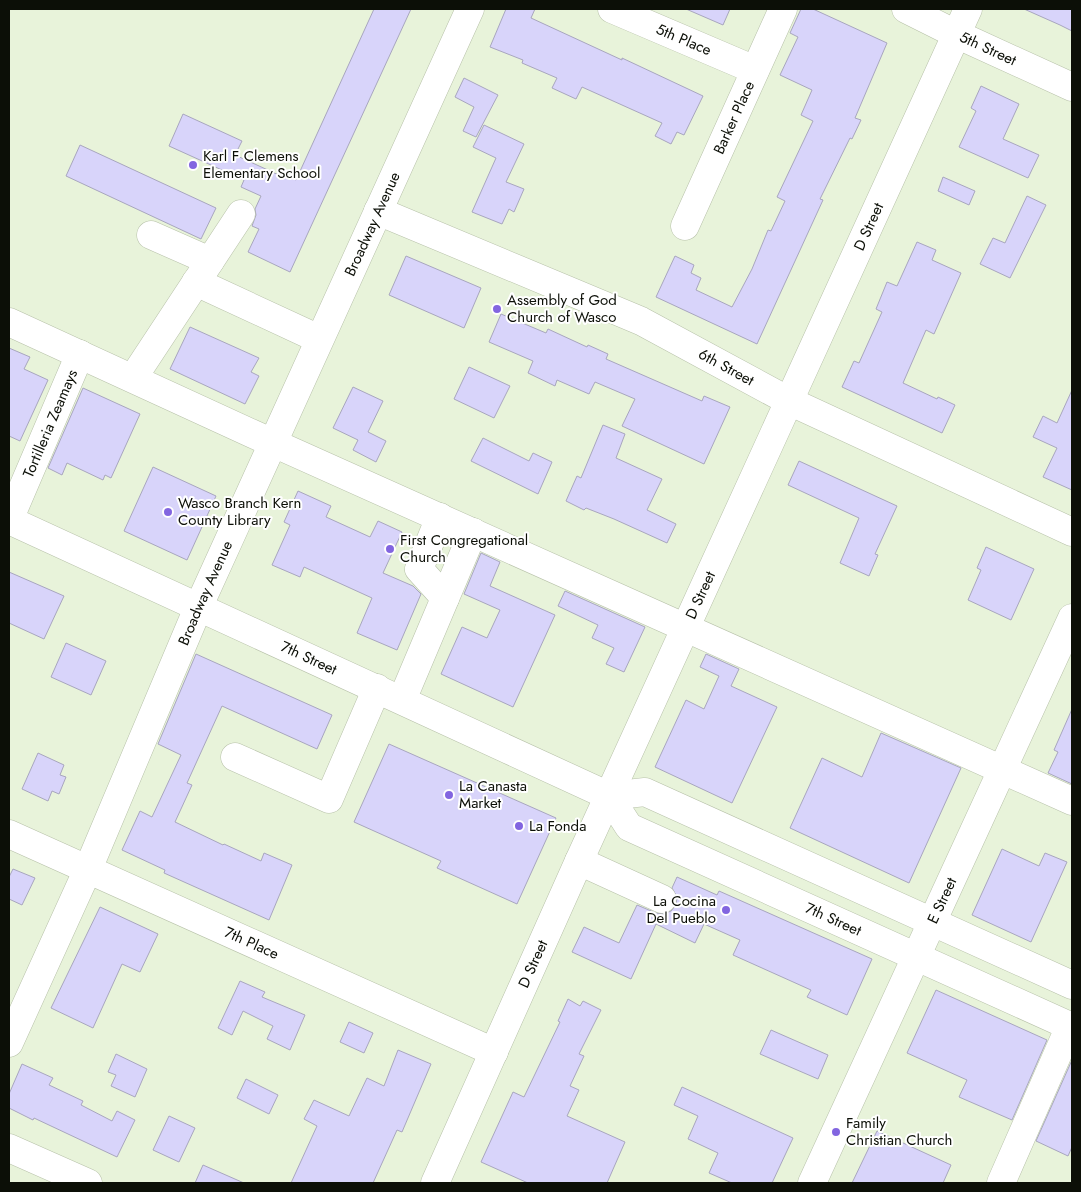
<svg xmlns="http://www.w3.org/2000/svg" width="1081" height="1192" viewBox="0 0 1081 1192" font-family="Jost,sans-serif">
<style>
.building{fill:#d8d4fa;stroke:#a8a6be}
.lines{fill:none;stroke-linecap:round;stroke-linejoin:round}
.minor-casing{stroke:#b7c1a9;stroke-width:29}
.minor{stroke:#fff;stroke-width:28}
.poi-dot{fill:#8265e0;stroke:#fff;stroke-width:2}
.labels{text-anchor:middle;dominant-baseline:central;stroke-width:4;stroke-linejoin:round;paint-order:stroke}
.street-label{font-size:15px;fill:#0c0f07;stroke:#fff}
.poi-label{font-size:15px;fill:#0c0f07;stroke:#fff;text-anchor:start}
</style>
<rect width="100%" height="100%" fill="#e8f3da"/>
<path class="building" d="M374,9H411L290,272L248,252L259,229L252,226L256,215L255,209L261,196L241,187L244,180L169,146L183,114L242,141L235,155L281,176L282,173L296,180Z
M506,9H535L531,18L622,60V58L703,96L684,135L677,132L671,144L655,136L662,123L582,87L576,99L552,88L557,78L522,63L523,60L490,47Z
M686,9H730L723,25Z
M801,9H813L887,43L855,118L861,120L852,139L850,138L820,199L823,200L757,344L656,297L675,256L694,265L691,273L701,278L696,290L732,307L752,269L768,230L771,231L785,201L777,197L813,121L801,115L812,90L780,75L798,37L790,33Z
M1024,9H1072V31L1060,25Z
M464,78L498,95L476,137L463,131L474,107L455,97Z
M981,86L1019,104L1003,139L1039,155L1028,178L959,147L976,111L971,108Z
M484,125L524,144L506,182L524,189L514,212L509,209L502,224L472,212L496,158L473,147Z
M80,145L216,208L201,239L66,176Z
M943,177L975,191L969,205L938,191Z
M1027,196L1046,205L1010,278L980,264L993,238L1005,243Z
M917,242L936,250L932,260L961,273L934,334L926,330L903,383L937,399L938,397L955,405L942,433L842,387L854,361L859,363L882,312L876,309L887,282L897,286Z
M406,256L481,288L464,328L389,295Z
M501,314L546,333L548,329L587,347L588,345L608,354L606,359L702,401L704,396L730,407L704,464L622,426L635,399L595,382L589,394L557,380L555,386L528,373L533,361L489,342Z
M190,327L259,358L251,372L259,376L245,404L170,369Z
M9,348L30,357L24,369L48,380L20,441L9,436Z
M469,367L510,386L494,418L454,399Z
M353,387L383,401L368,432L386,441L376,462L353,450L358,440L333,428Z
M83,388L140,414L111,478L105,475L103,480L67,463L62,475L48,468Z
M1072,390V490L1043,477L1057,448L1033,437L1043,416L1057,423Z
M603,425L625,434L616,458L662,479L647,510L676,524L667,543L614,519L586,508L584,510L566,501L577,476L581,478Z
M483,438L529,461L533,453L552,462L538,494L471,461Z
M799,461L897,506L875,554L878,555L869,576L840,563L859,518L788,485Z
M153,467L216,496L187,560L124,531Z
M298,491L331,506L326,517L370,537L378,521L402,532L383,573L413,586L421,594L397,650L357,633L372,598L304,567L300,577L272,565L290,525L284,522Z
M986,547L1034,569L1011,620L968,600L981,570L977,568Z
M481,553L500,562L490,586L555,615L513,707L441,674L462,627L487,638L500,610L464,594Z
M9,572L64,596L44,639L9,623Z
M565,591L645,627L624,672L606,664L614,648L592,638L598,625L558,606Z
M66,643L106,661L91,695L51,677Z
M196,654L332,715L317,749L222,706L187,783L192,785L175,822L223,845L224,844L261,861L264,853L292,865L269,920L164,873L165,870L122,850L140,811L152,817L181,755L158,744Z
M706,654L739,669L731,686L777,707L732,803L655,767L686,700L704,709L719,676L700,667Z
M1072,709V784L1048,773L1058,752L1054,750Z
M881,733L961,768L909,883L790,828L822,758L862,777Z
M389,744L556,818L517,904L437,868L441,861L354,822Z
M38,753L64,765L60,775L66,777L59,794L52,791L48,801L22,789Z
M1002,849L1039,866L1045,853L1067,862L1031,942L972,915Z
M13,869L35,878L22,905L9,899V877Z
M677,877L717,895L719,891L872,959L847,1015L807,997L811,990L733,955L740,940L704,924L695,943L656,924L631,979L572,952L584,927L619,943L637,905L656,913L664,914L671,911L676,905L677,897L672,888Z
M100,907L158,934L140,972L122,964L93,1028L51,1008Z
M240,981L265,992L262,997L305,1015L290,1050L267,1039L273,1026L243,1011L232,1035L218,1028Z
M936,990L1047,1040L1012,1120L959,1097L967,1080L907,1053Z
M568,999L580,1006L583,1001L601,1010L579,1054L584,1056L570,1086L579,1090L567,1116L625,1142L607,1183H528L481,1162L513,1092L524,1097L560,1022L558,1021Z
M349,1022L373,1033L364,1053L340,1042Z
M771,1030L828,1055L818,1079L760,1054Z
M398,1050L431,1064L402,1132L397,1130L373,1183H291L317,1126L304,1119L314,1100L349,1116L367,1078L384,1086Z
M116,1054L147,1069L135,1097L111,1086L116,1075L108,1072Z
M1072,1060V1147L1068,1156L1036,1141Z
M22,1064L53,1078L49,1085L83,1101L81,1105L112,1121L117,1111L135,1120L117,1157L34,1118L33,1120L9,1108V1094Z
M246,1079L278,1095L269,1114L237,1098Z
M682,1087L793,1138L772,1183H732L709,1173L718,1153L688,1139L698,1116L674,1105Z
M169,1116L195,1128L179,1162L153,1150Z
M877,1131L951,1165L943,1183H852Z
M203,1165L244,1183H195Z"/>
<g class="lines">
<g class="minor-casing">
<g id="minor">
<path id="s1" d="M612,9L755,70"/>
<path id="s2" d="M906,9L956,34L1072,87"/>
<path id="s3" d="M378,211L641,321L789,401L1072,532"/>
<path id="s4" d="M685,226L783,9"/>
<path d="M151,235L210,261"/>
<path d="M196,282L319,339"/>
<path d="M9,322L253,434L1072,801"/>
<path d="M133,378L241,214"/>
<path d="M440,517L419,569L445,598"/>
<path id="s5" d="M9,520L609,796L645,792L1072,985"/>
<path id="s6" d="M9,520L80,354"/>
<path d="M402,700L473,532"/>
<path d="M235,757L329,799L377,688"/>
<path id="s7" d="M609,796L629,827L1072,1027"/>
<path id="s8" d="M9,834L494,1052"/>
<path d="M579,861L662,899"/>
<path id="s9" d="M9,1043L88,869L198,608L470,9"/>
<path d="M9,1148L88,1183"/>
<path id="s10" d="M435,1183L579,861L968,9"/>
<path id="s11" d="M812,1183L1072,618"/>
<path d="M1001,1183L1070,1026"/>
</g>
</g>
<use href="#minor" class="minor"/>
</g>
<g class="poi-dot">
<circle cx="193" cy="165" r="5"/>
<circle cx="497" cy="309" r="5"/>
<circle cx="168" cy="512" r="5"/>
<circle cx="390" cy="549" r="5"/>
<circle cx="449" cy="795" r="5"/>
<circle cx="519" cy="826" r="5"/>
<circle cx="726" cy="910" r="5"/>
<circle cx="836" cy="1132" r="5"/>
</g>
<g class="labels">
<g class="street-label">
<text stroke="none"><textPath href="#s1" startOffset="78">5th Place</textPath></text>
<text stroke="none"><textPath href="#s2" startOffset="91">5th Street</textPath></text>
<text stroke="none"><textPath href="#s4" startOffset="119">Barker Place</textPath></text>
<text stroke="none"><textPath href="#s9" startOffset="896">Broadway Avenue</textPath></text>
<text stroke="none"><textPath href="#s10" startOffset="1050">D Street</textPath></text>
<text stroke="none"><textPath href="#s3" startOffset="382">6th Street</textPath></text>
<text stroke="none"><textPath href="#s6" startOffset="105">Tortilleria Zeamays</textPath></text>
<text stroke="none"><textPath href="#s9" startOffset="491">Broadway Avenue</textPath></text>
<text stroke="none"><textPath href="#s10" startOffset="645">D Street</textPath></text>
<text stroke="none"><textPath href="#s5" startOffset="330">7th Street</textPath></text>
<text stroke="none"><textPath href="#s11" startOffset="311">E Street</textPath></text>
<text stroke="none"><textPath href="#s7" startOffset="261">7th Street</textPath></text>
<text stroke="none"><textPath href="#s8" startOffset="266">7th Place</textPath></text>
<text stroke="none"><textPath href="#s10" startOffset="240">D Street</textPath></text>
</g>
<g class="poi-label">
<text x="203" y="156">Karl F Clemens<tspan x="203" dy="17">Elementary School</tspan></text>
<text x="507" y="300">Assembly of God<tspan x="507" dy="17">Church of Wasco</tspan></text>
<text x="178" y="503">Wasco Branch Kern<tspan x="178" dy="17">County Library</tspan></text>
<text x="400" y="540">First Congregational<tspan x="400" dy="17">Church</tspan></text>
<text x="459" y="786">La Canasta<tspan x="459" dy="17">Market</tspan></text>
<text x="529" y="826">La Fonda</text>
<text x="716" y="901" text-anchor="end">La Cocina<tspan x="716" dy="17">Del Pueblo</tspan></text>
<text x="846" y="1123">Family<tspan x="846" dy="17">Christian Church</tspan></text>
</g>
</g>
<rect width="1081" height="1192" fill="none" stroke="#0c0f07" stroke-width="20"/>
</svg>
